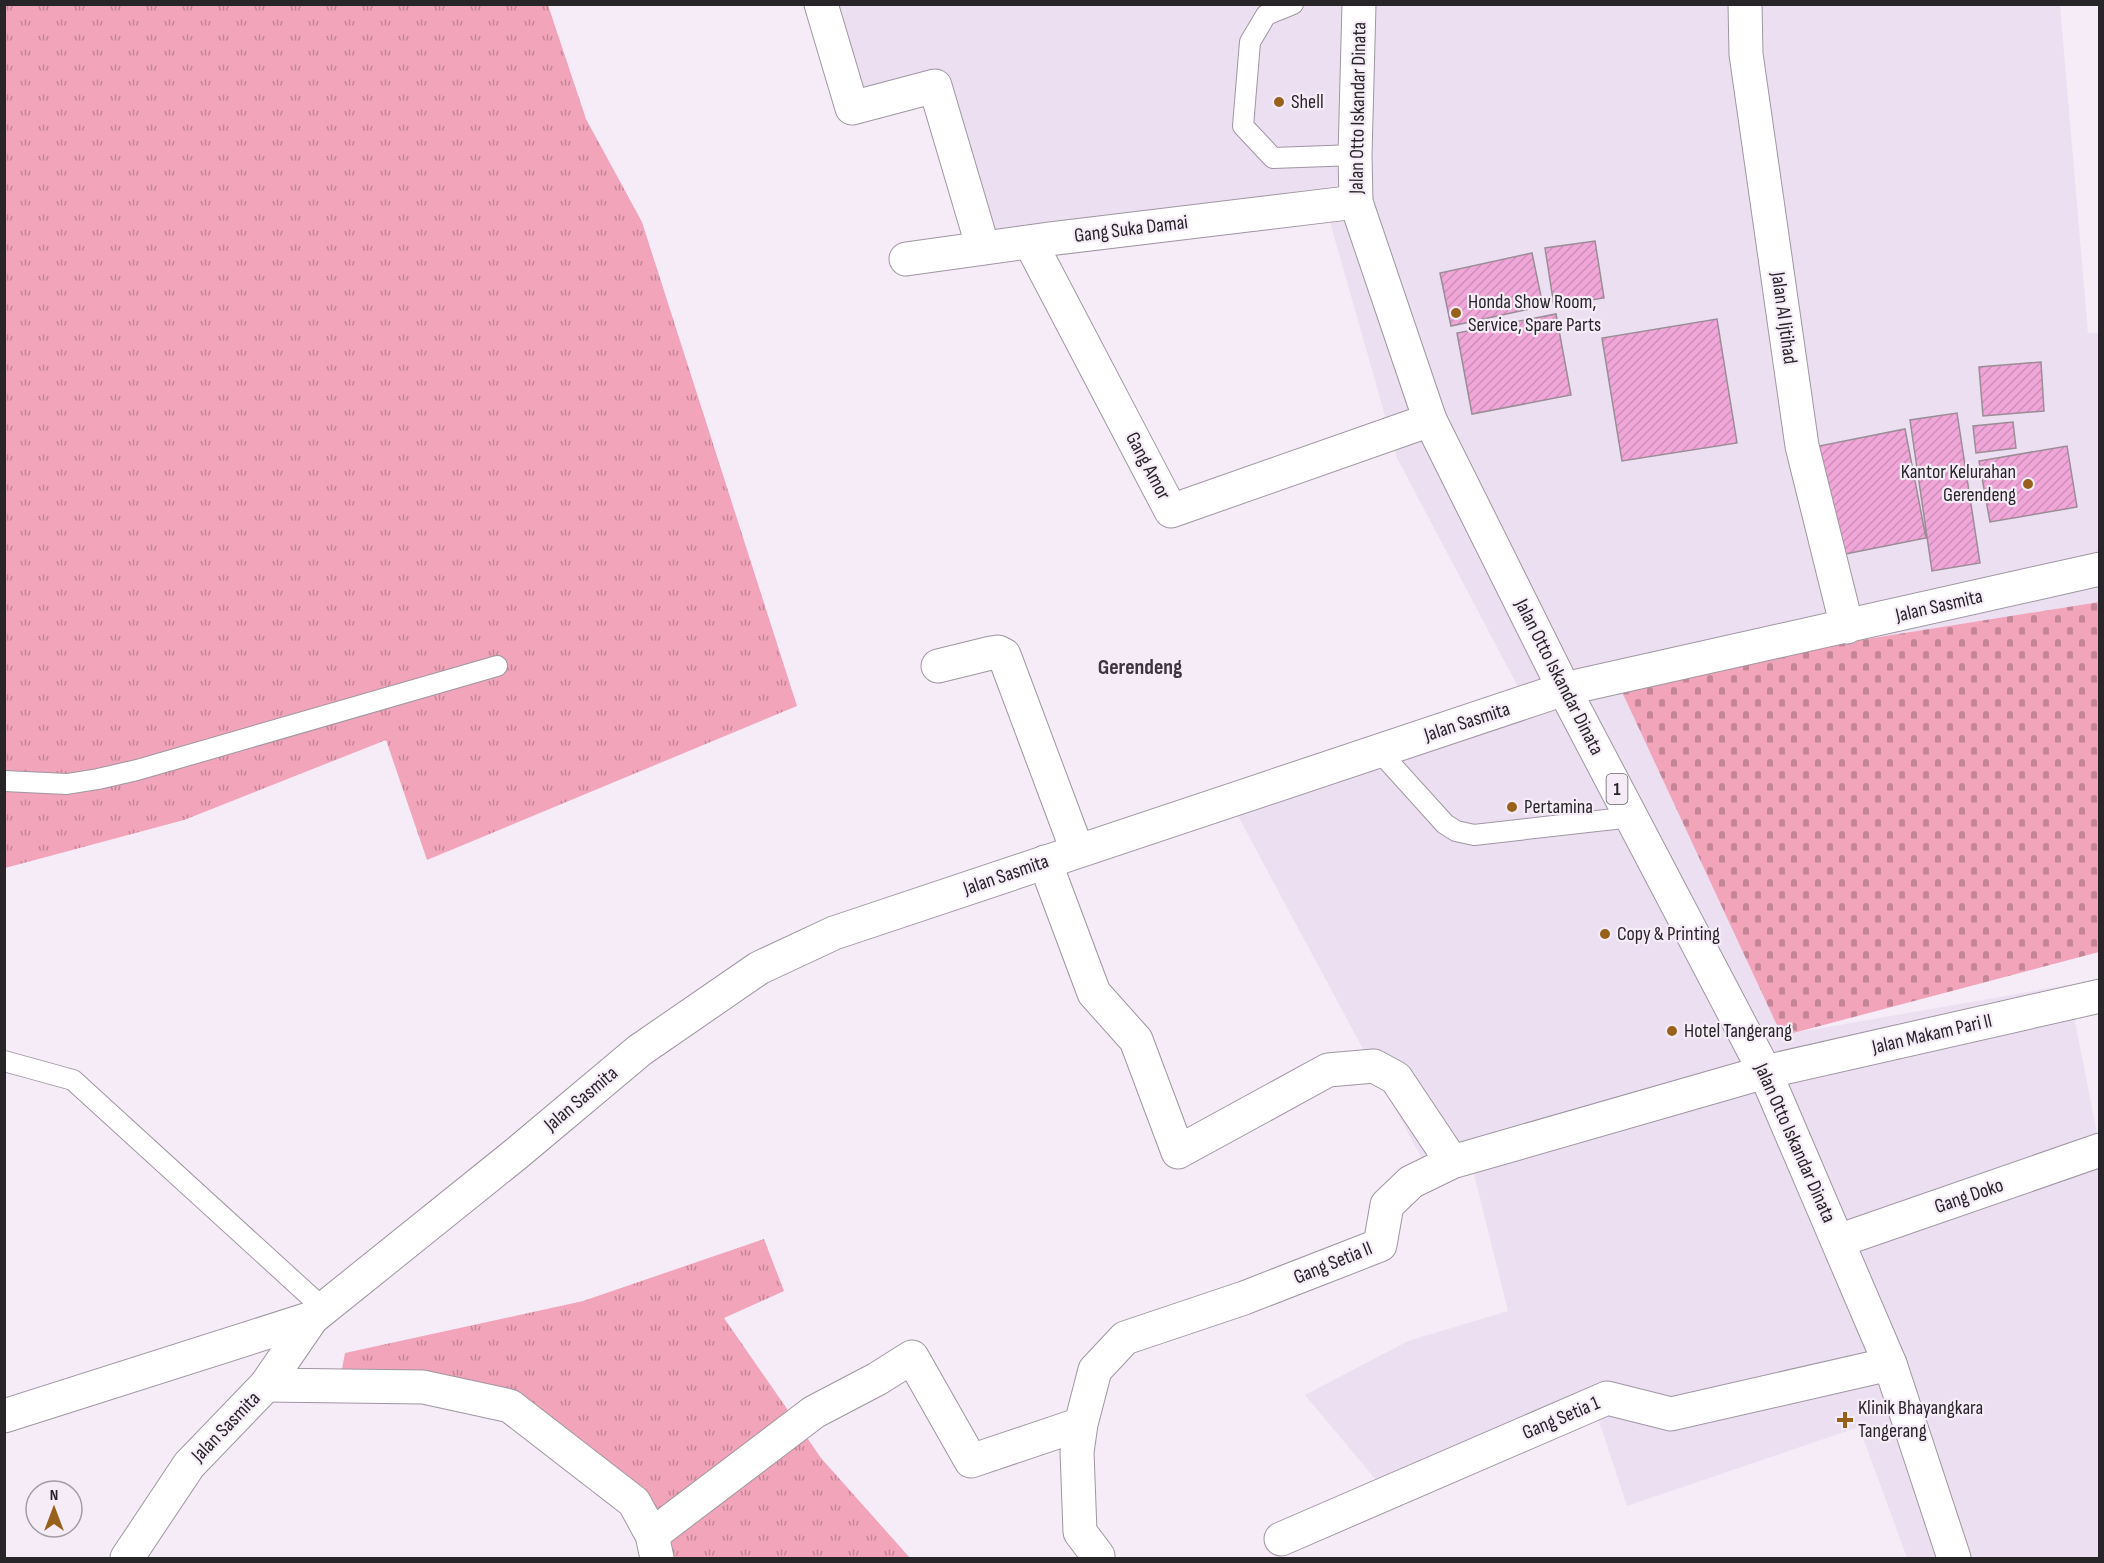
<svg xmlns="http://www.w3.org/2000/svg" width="2104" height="1563" viewBox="0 0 2104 1563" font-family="'Sofia Sans Condensed',sans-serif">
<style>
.built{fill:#eddff2}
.grass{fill:url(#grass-tufts)}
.cemetery{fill:url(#cemetery-stones)}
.building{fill:url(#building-hatch);stroke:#9a8d95;stroke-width:1.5}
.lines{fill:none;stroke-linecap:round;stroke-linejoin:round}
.service-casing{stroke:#9f96a2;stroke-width:22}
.minor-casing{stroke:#9f96a2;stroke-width:35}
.tertiary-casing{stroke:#9f96a2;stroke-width:35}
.trunk-casing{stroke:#9f96a2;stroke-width:35}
.service{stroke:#fff;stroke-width:20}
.minor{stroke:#fff;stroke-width:33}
.tertiary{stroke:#fff;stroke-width:33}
.trunk{stroke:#fff;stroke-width:33}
.poi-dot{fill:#98611b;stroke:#f5ecf8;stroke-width:2}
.labels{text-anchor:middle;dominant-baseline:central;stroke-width:4.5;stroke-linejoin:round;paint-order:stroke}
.shield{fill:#f5ecf8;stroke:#666167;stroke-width:1.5}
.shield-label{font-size:18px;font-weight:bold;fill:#282529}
.poi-label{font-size:20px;fill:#282529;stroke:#f5ecf8;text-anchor:start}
.street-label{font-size:20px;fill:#282529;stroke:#f5ecf8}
.quarter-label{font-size:22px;font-weight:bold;fill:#3c343e;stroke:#f5ecf8}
</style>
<defs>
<pattern id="grass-tufts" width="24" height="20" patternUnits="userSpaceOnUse" patternTransform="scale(1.5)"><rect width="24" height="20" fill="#f2a4ba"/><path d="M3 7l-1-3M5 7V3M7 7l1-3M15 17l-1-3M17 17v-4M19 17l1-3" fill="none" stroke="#c48597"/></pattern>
<pattern id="cemetery-stones" width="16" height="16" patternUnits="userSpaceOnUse" patternTransform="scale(1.5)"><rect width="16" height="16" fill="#f2a4ba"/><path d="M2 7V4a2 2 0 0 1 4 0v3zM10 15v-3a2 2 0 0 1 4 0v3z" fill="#c48597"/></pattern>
<pattern id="building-hatch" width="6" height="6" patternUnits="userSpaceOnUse" patternTransform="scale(1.5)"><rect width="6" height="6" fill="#f0a6d8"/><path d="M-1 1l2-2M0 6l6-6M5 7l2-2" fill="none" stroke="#ce8fb9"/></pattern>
</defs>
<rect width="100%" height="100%" fill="#f5ecf8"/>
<path class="built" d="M834,4L2060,5L2088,333H2099V602L1617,679L1782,1035L2068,985L2099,1144V1558H1907L1859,1427L1627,1506L1592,1400L1387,1493L1305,1395L1408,1341L1508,1311L1472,1166L1436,1185L1238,816L1526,702L1397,458L1324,201L987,245L950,82L857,102Z"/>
<path class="grass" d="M5,5H548L586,119L642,222L797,706L427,860L386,740L184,820L5,868Z
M764,1239L784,1291L724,1318L821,1458L910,1558H669L607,1485L513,1417L338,1390L345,1353L583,1301Z"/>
<path class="cemetery" d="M2099,602V952L1782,1036L1616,679Z"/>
<path class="building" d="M1595,241L1604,298L1554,306L1545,248Z
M1532,253L1543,306L1451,326L1440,273Z
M1556,314L1571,395L1472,414L1457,333Z
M1717,319L1737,443L1622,461L1602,338Z
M2041,362L2044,411L1983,416L1979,367Z
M1957,413L1980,563L1932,571L1910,420Z
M2013,422L2016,448L1976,453L1973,426Z
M1905,429L1926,538L1835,556L1814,447Z
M2067,446L2077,507L1990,522L1979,461Z"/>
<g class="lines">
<g class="service-casing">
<path id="service" d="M1293,4L1266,15L1250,42L1243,126L1273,158L1355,155
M1379,751L1445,824L1456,831L1474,835L1632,817
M4,781L67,784L98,779L137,770L497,666
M4,1061L73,1080L324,1309"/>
</g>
<g class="minor-casing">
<path id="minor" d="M821,4L852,108L935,86L983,248
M1745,4L1746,54L1802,446L1847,627
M1030,242L1171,511L1430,420
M906,259L1049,239L1356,202
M938,666L991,653L998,652L1004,655L1077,850
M1564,689L2100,569
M1045,862L1094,993L1136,1040L1178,1152L1328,1070L1374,1066L1396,1078L1452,1162
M1838,1241L2100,1150
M266,1385L423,1387L510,1406L634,1502L652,1535L657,1558
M4,1416L312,1318
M652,1535L814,1412L877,1379L912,1357L971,1461L1081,1424
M1281,1539L1607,1398L1671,1414L1890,1364
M1098,1556L1080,1532L1077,1452L1081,1424L1095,1370L1125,1338L1244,1298L1380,1245L1387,1205L1411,1182L1452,1162L1765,1072L2100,996"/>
</g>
<g class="tertiary-casing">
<path id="tertiary" d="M127,1558L189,1465L266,1385L312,1318L516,1154L640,1050L759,968L834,933L1564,689"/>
</g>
<g class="trunk-casing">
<path id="trunk" d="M1359,4L1355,155L1356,202L1430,420L1564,689L1765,1072L1890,1364L1954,1558"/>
</g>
<use href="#service" class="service"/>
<use href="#minor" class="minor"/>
<use href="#tertiary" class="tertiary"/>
<use href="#trunk" class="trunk"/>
</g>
<g class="poi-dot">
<circle cx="1279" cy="102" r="6"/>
<circle cx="1456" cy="313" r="6"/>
<circle cx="2028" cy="484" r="6"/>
<circle cx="1512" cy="807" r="6"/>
<circle cx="1605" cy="934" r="6"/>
<circle cx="1672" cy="1031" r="6"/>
<path d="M1842 1411h6v6h6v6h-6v6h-6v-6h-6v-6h6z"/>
</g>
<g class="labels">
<rect class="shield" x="1606.5" y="774" width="21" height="30" rx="4.5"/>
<g class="shield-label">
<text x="1617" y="789">1</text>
</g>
<g class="poi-label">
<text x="1291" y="102">Shell</text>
<text x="1468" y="302">Honda Show Room,<tspan x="1468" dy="23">Service, Spare Parts</tspan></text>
<text x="2016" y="472" text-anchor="end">Kantor Kelurahan<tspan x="2016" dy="23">Gerendeng</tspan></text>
<text x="1524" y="807">Pertamina</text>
<text x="1617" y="934">Copy &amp; Printing</text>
<text x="1684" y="1031">Hotel Tangerang</text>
<text x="1858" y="1408">Klinik Bhayangkara<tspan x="1858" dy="23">Tangerang</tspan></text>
</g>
<g class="street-label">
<text transform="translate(1358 108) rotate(-89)">Jalan Otto Iskandar Dinata</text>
<text transform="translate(1131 229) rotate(-7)">Gang Suka Damai</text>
<text transform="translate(1784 318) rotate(82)">Jalan Al Ijtihad</text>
<text transform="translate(1148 466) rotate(62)">Gang Amor</text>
<text transform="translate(1939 606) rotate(-13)">Jalan Sasmita</text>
<text transform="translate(1559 677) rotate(63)">Jalan Otto Iskandar Dinata</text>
<text transform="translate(1467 722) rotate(-18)">Jalan Sasmita</text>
<text transform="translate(1006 875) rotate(-19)">Jalan Sasmita</text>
<text transform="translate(1932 1034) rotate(-13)">Jalan Makam Pari II</text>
<text transform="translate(581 1099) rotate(-40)">Jalan Sasmita</text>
<text transform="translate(1795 1143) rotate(66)">Jalan Otto Iskandar Dinata</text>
<text transform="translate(1969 1196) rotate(-19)">Gang Doko</text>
<text transform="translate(1333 1263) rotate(-22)">Gang Setia II</text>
<text transform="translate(1561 1418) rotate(-23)">Gang Setia 1</text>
<text transform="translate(226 1427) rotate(-46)">Jalan Sasmita</text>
</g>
<g class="quarter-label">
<text x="1140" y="667">Gerendeng</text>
</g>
</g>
<rect width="2104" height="1563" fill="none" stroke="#282529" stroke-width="12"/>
<g transform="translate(54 1509)"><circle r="28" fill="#f5ecf8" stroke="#a39ca5" stroke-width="1.5"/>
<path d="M0-4.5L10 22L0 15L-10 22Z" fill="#98611b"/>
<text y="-9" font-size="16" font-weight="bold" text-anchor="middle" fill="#282529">N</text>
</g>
</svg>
